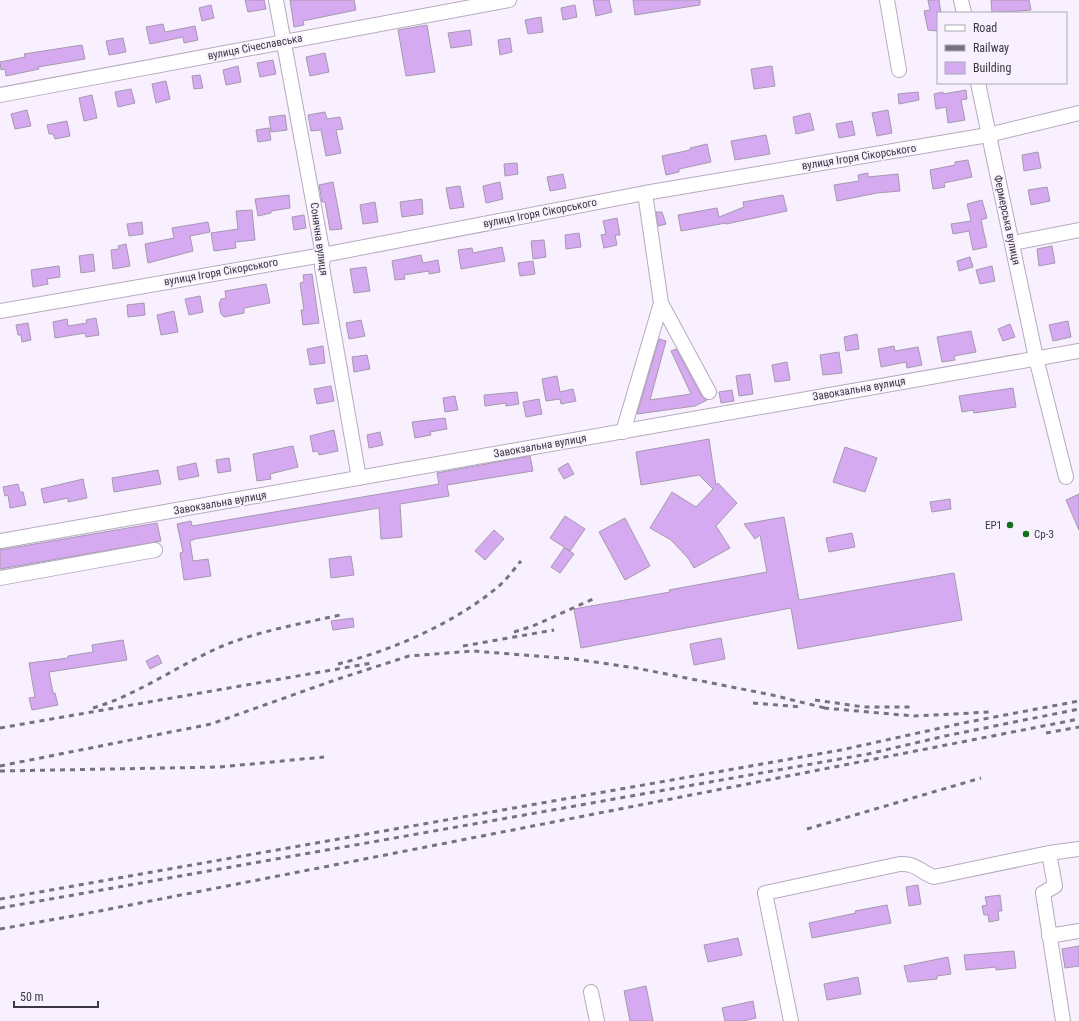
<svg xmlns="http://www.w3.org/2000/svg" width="1079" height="1021" viewBox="0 0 1079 1021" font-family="'Roboto Condensed',sans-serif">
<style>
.building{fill:#d5aaf1;stroke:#a599ae}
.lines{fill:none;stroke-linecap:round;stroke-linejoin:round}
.minor-casing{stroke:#b7aac0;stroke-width:16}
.minor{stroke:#fff;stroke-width:14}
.rail{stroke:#77717b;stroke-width:3;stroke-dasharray:5 5;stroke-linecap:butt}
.poi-dot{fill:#0f701e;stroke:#f8f0fe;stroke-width:1.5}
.labels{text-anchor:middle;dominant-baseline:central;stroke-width:3.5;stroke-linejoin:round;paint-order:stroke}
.street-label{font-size:11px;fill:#3b363f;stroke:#f8f0fe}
.poi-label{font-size:11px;fill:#3b363f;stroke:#f8f0fe;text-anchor:end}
</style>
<rect width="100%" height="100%" fill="#f8f0fe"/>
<path class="building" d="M245,0H264L266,9L248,12Z
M290,0H354L356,10L303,21L304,25L294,27Z
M593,0H609L612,12L596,16Z
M633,0H700V5L635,15Z
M928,0H939L941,13H938V31L928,30L924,11L930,10Z
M991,0H1029L1031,10L992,13Z
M211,5L214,18L202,21L199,8Z
M575,5L577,17L563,20L561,8Z
M541,17L543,32L528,34L525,20Z
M163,24L165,32L195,26L198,40L184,43L183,37L150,44L146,27Z
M427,25L435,72L406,76L398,30Z
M470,30L472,45L451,48L448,33Z
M123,38L126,52L109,55L106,41Z
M510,38L512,52L500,55L498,40Z
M82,45L85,59L38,67L39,69L6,76L5,69L1,70L0,62L25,57L24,54Z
M325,53L329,72L310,76L306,57Z
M273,60L276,74L260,77L257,63Z
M238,66L241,82L226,85L223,70Z
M772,66L775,86L754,89L751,69Z
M200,75L203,88L194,89L192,76Z
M166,81L170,99L156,103L152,84Z
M131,89L135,103L118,107L115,92Z
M966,90L967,99L961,100L965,120L948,123L946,107L936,109L934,94L943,92V94Z
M918,92L919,100L899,104L898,94Z
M92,95L97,118L84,121L79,98Z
M27,110L31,126L15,129L11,114Z
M888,110L892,133L877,136L872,113Z
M325,112L327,119L340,117L343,129L336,130L341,153L326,156L321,130L311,131L308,115Z
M810,113L814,130L796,134L793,117Z
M285,115L287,130L271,132L269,117Z
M67,121L70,136L55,139L53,134H49L47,125Z
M852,121L855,135L839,138L836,124Z
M269,128L271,140L258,142L256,130Z
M766,135L770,154L735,160L731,141Z
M707,144L711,162L679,169V172L666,175L662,156L690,150V148Z
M1038,152L1041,168L1024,171L1022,155Z
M968,160L972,177L944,183L945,187L933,189L930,170L955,165V162Z
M517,163L518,174L505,176L504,164Z
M868,173V177L898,174L900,191L877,193L837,201L834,185L859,181L858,175Z
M563,174L566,188L550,191L547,177Z
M333,182L342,229L330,230L325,202H322L319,185Z
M500,182L503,199L486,203L483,186Z
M460,186L464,207L450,209L446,188Z
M1047,187L1050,201L1031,205L1028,190Z
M289,195L290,208L271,211V213L258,216L255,199Z
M783,195L787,211L726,224V223L681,231L678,215L717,208L719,217L744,207L743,202Z
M422,199L423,214L402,217L400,202Z
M982,200L987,218L981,220L987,247L973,250L969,231L953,234L951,224L971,221L967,204Z
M375,202L378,222L363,224L360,205Z
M252,210L255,240L235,242L236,248L214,251L211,233L238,229L236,211Z
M656,212H662L666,224L658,226Z
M304,215L306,228L294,230L292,217Z
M617,218L620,235H615L617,245L604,248L601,235L606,234L603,221Z
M142,222L143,234L129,236L127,224Z
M208,222L210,232L190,236L193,251L148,263L145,244L174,238L172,228Z
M579,233L581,247L566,249L565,235Z
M544,240L546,257L533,259L531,241Z
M126,244L130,266L113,269L111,250L119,249L118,246Z
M1052,246L1055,263L1039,266L1037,249Z
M502,247L505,261L461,269L458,250L472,248L473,253Z
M93,254L95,271L81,273L79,256Z
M421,255L423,263L438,260L440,272L429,274V271L404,275L405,279L395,280L392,261Z
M970,257L973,267L959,271L957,261Z
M533,261L535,274L520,276L518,263Z
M59,266L60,277L47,279L48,284L33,287L31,270Z
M992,266L995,281L980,284L976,270Z
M366,267L370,291L354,293L350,269Z
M312,274L319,323L303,325L301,310H304L300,283L304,282L303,275Z
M266,284L270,303L244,308V313L224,317L221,314L219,304L221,299L226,298L225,291Z
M200,296L203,312L189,315L185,299Z
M144,303L145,315L128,317L127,305Z
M174,311L178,332L161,335L157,315Z
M96,318L99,335L86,337L85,333L55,338L53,322L67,319L68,326L87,323L86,320Z
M361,320L365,336L349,339L346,323Z
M1068,321L1071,337L1053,341L1049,325Z
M28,323L31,340L22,342L21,335H18L16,325Z
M1010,324L1015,337L1003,341L998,329Z
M971,331L976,352L954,356L955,360L942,362L937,337Z
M857,334L859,349L846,351L844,337Z
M659,339L666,341L650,400L691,394L671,351L676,349L702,396L707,400L695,406L637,414Z
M323,346L325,363L310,365L307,349Z
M894,346L895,351L918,347L922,365L907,368L906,362L881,367L878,349Z
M839,352L842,373L823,375L820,355Z
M367,355L370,369L354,372L352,357Z
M787,362L790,380L775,382L772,365Z
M750,374L753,394L739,396L736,376Z
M557,376L560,392L573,389L576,401L561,404L560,399L546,401L542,379Z
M331,386L334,401L317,404L314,389Z
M1013,388L1016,407L974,413L973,410L962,412L959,396Z
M732,390L734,401L721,403L719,392Z
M517,392L519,404L506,406V403L485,406L484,395Z
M455,396L458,410L445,412L443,398Z
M539,399L542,414L526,417L523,402Z
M445,418L447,429L430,432L431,435L415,438L412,422Z
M334,430L338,451L319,455L318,451L313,452L310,436Z
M380,432L383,445L369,448L367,435Z
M709,439L716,485L718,483L737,503L716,526L730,548L694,568L688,558L671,540L650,528L672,492L696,507L713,489L699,475L641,485L636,452Z
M293,446L298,467L270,474L271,479L257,481L253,454Z
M845,447L877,458L865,492L833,482Z
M530,456L533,471L447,485L449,496L400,504L402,537L381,539L379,508L195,539L190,541L193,561L208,559L211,576L184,580L180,553L183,552L177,524L191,521L192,526L439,484L437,473Z
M229,458L231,471L218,473L216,460Z
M196,463L199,476L179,480L177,467Z
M568,463L574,474L564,479L558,469Z
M158,470L161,484L114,492L112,478Z
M83,479L87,498L68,502V498L44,503L41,489Z
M18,484L20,492H23L26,505L10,508L8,495L5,496L3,487Z
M1079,494V530L1066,500Z
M950,499L951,509L932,512L930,502Z
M565,516L585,529L570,551L574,554L560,573L551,567L564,548L570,551L550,538Z
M784,517L799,600L954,573L962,620L798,649L791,608L581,648L574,609L670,592L669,590L767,572L760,535L755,539L744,524Z
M625,518L650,566L625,580L599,532Z
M157,523L161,541L0,569V550Z
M494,530L504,539L485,560L475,551Z
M852,533L855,547L829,552L826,538Z
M351,556L354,575L331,578L329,559Z
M353,618L354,627L333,630L331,621Z
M721,638L725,659L694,665L690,644Z
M123,640L127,660L49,672L53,693H55L58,705L32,710L29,698L35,697L29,663L68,658V656L93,652L92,645Z
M158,655L162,663L150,669L146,661Z
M918,885L921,904L909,906L906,887Z
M1000,895L1002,911H998L999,920L989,922L988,915H984L982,906L987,905L985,897Z
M887,905L891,923L812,938L809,923L856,913L855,911Z
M738,938L742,955L708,962L704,945Z
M1079,946V966L1065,968L1062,949Z
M1014,951L1016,968L996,970V967L966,970L964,955Z
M948,957L951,974L937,976V979L908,982L904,966Z
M858,977L861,994L827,1000L824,984Z
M646,986L653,1021H630L624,991Z
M753,1001L756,1018L743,1021H725L722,1008Z"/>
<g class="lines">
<g class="minor-casing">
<path id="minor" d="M276,0L323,255L322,267L359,478
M887,0L899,70
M961,0L964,13
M978,83L1036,358L1066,477
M0,95L509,0
M1013,243L1079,230
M661,303L709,392
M0,311L323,255L645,193L988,135L1079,113
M623,432L661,303L645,193
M0,541L1079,351
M0,578L155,550
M1049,936L1079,931
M591,992L597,1021
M791,1021L765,893L900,864C916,863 920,872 934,877L1049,853
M1063,1021L1043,893L1055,886L1049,853L1079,849"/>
</g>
<use href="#minor" class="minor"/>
<path class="rail" d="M514,632L533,626L593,599
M463,646L554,630
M338,664C393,650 455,623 499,586C507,579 514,569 521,561
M815,700L864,707H910
M753,703L802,707
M93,708C137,695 177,666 220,647C258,631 300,624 340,615
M824,708L914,716L990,712
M0,728L372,663
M1046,733L1079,727
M0,766L211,724L335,680L409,656L473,651L574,659L636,668L772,695L829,709
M0,771L220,767L324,757
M807,829L981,778
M0,899L841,750L968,722L1079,701
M0,908L868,754L945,736L1079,709
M0,929L84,914L1079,719"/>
</g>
<g class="poi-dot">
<circle cx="1010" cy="525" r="4"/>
<circle cx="1026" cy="534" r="4"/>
</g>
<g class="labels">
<g class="street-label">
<text transform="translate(255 47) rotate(-11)">вулиця Січеславська</text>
<text transform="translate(859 157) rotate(-9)">вулиця Ігоря Сікорського</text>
<text transform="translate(540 213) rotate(-11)">вулиця Ігоря Сікорського</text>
<text transform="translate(1007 220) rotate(78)">Фермерська вулиця</text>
<text transform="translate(319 239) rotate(82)">Сонячна вулиця</text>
<text transform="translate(221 272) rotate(-10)">вулиця Ігоря Сікорського</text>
<text transform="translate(859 389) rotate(-10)">Завокзальна вулиця</text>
<text transform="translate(540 446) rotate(-10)">Завокзальна вулиця</text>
<text transform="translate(220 503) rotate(-10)">Завокзальна вулиця</text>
</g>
<g class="poi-label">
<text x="1002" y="525">ЕР1</text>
<text x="1034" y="534" text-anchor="start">Ср-3</text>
</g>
</g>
<rect x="937" y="12" width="130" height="72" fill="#f8f0fe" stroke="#aca6b2"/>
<rect x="945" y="25" width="20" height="6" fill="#ffffff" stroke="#aca6b2"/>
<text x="973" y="32" font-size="12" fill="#3b363f">Road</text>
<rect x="945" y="45" width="20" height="6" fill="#77717b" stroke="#aca6b2"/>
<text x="973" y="52" font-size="12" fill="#3b363f">Railway</text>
<rect x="945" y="62" width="20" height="12" fill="#d5aaf1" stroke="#aca6b2"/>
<text x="973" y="72" font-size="12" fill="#3b363f">Building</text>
<path d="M14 1001v6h84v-6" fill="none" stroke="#3b363f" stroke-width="2"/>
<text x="20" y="1001" font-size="12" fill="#3b363f" stroke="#f8f0fe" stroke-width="3" paint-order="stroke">50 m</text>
</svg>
